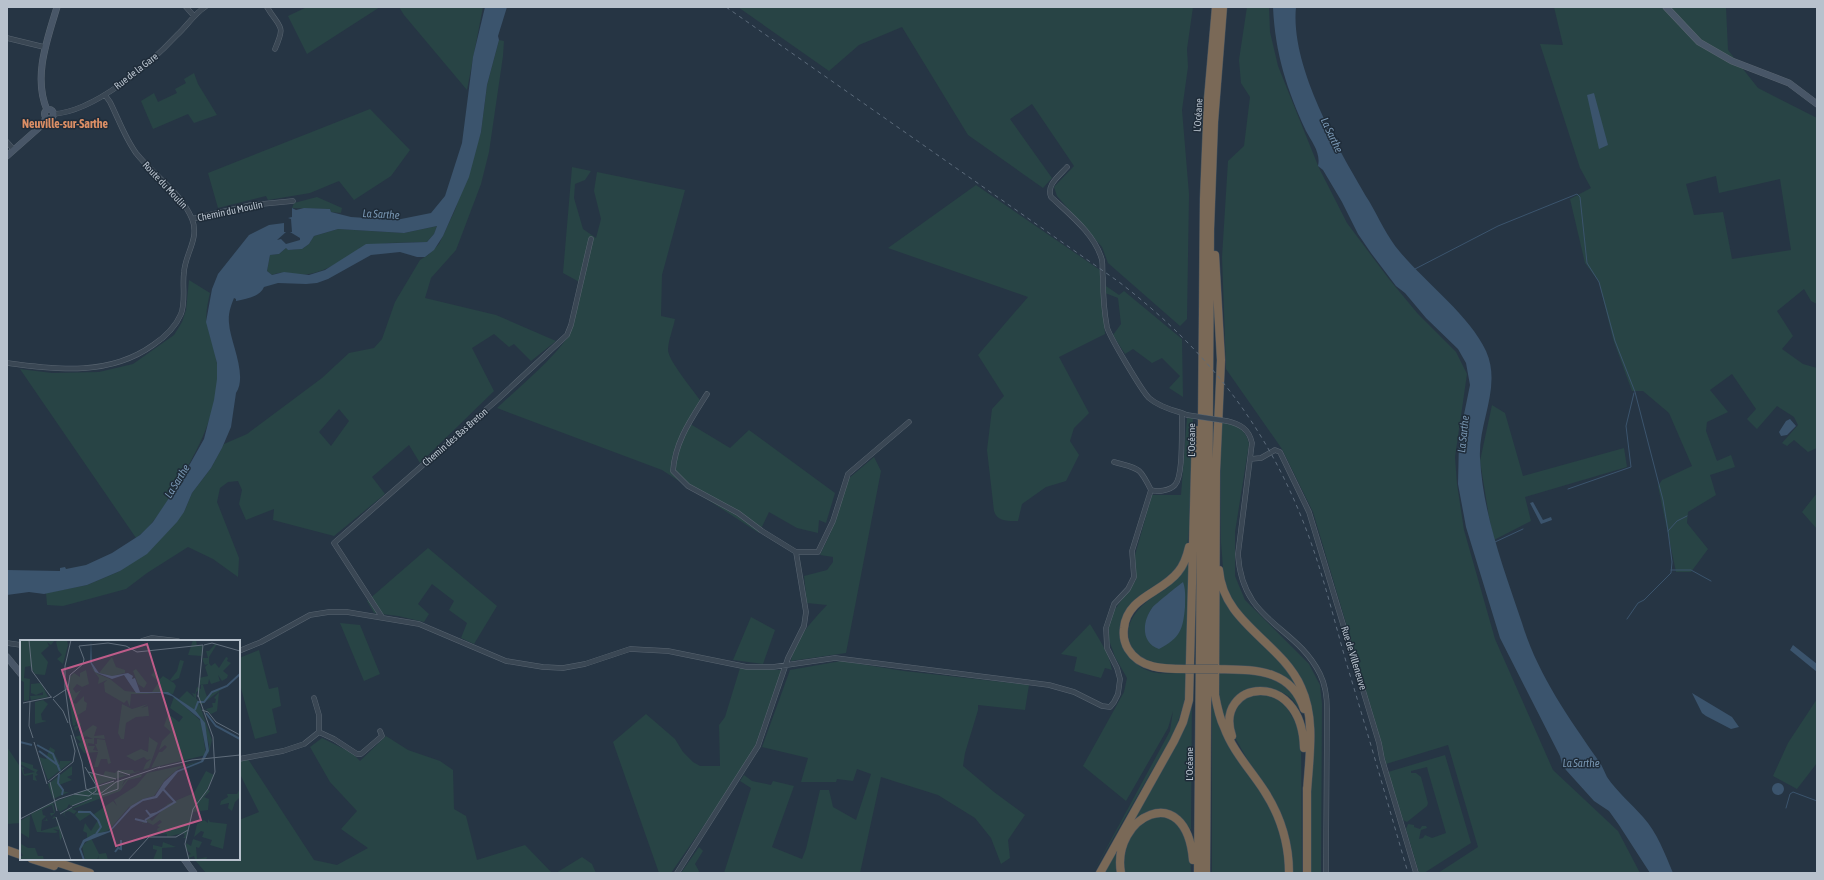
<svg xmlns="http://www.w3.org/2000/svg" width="1824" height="880" viewBox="0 0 1824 880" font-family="'Asap Condensed',sans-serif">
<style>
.green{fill:#284445;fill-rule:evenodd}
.water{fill:#3b546d;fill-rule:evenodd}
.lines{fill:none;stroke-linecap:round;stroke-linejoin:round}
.stream{stroke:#3b546d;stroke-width:1}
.street-casing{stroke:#596571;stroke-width:5.5}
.secondary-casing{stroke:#596571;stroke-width:7}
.highway-casing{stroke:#45525e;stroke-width:9}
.street{stroke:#3a4754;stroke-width:4.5}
.secondary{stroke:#485667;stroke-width:6}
.highway{stroke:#7a6957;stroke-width:8}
.rail{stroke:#5c6b7b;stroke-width:1;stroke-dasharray:4 4;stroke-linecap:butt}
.street-bridge-casing{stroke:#596571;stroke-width:5.5;stroke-linecap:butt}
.highway-bridge-casing{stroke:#45525e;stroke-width:9;stroke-linecap:butt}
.street-bridge{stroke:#3a4754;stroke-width:4.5}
.highway-bridge{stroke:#7a6957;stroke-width:8}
.labels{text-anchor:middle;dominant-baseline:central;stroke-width:3;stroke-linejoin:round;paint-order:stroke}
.street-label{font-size:10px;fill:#b8c2cd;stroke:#1f2c39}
.water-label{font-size:11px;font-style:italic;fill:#7795b1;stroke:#1f2c39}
.quarter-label{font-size:12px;font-weight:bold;fill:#db8e65;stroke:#1f2c39}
.inset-river{fill:none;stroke:#3b546d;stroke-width:2}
.inset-road{fill:none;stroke:#606d7b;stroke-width:1}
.view{fill:#be5c89;fill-opacity:0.15;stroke:#be5c89;stroke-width:2}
.inset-edge{fill:none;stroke:#b8c2cd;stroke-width:2}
</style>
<rect width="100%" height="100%" fill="#263544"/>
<path class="green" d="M307,7H380L307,54L288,16Z
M399,7H483L467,90L404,15Z
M738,7H1193L1187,49L1188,67L1182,110L1189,194L1187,319L1180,326L1108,263L1102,247L1057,196L1054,187L1074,166L1032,104L1010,119L1052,178L1043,188L968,135L902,27L859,45L829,71Z
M1247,7H1269L1270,32L1278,66L1319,168L1347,223L1389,279L1418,314L1456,352L1467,374L1455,457L1457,484L1464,530L1495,639L1553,770L1618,831L1640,873H1438L1478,847L1448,745L1386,764L1381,741L1313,512L1282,449L1226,369L1222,257L1228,161L1244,146L1250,97L1241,83L1239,60Z
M1554,7H1726L1728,50L1758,88L1817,118V304L1811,301L1804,289L1777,311L1793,336L1782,349L1803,364L1817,368V448L1808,452L1794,440L1787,446L1782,443L1798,425L1794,417L1777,406L1757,429L1747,419L1756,409L1732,374L1710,390L1728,412L1707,422L1706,431L1717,461L1731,455L1735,467L1710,475L1716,495L1688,512L1687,523L1708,549L1691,572H1676L1658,486L1662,480L1692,466L1669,413L1643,391H1632L1613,339L1599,282L1585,263L1570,199L1591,188L1580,168L1540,44L1563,45ZM1716,176L1719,193L1780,179L1791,250L1732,259L1723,212L1694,215L1686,184Z
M499,40L504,41L503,56L489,152L481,184L456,250L431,278L425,298L496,315L556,341L531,361L514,344L509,347L494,334L472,348L494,391L420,463L409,445L372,477L385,494L334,536L273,520L274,509L246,520L239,504L242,490L238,481L228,482L220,488L217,502L239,558L238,577L213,559L188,547L147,573L126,589L63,606L47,605L46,593L87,585L120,571L184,512L192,493L211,468L224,444L247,434L322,378L349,353L374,348L382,339L395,302L420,260L428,255L439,244L455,210L481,132L487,85ZM339,409L349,421L331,446L319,432Z
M194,73L198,84L217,115L194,123L188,114L153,129L141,101L154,93L158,102L177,93L175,89L186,83L184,79Z
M370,109L410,150L391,176L354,200L339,181L310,193L268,200L266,196L218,208L208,173Z
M572,167L591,171L585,180L575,184L574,198L583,229L596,238L601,219L594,191L597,172L685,190L662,275L661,316L675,319C673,329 668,341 668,350C668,360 693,390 700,400L687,422L730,448L749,430L835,493L826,523L819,520L818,533L797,528L769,512L759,533L662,470L497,408C516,390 563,351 572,329L583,284L563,273Z
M976,185L1100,270L1105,334L1059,357L1089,413L1074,428L1070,441L1079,455L1066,481L1046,487L1022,504L1018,521C1009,521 997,522 994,511L987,450L992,409L1004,396L978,355L1028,297L888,248Z
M317,197L342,208L341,213L331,212L330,209L292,208L294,203Z
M437,226L434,234L427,242L388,243L359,248L360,249C344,259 328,271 309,274C297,277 285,269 272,275L267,271L270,255L279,254L286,248L288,250L302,249L309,244L314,236L338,229L404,233Z
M189,280L210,293C208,302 205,314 207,323C209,337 216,350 217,364C220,408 200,447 178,483C166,503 155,524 136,538L20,369L52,373L99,372L133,364L174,335L182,322L186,310Z
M1106,286L1119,295L1124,291L1182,339L1183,397L1169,388L1180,376L1162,358L1152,363L1133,349L1125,354L1113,335L1121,324L1118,298L1105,293Z
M1492,405L1505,413L1523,476L1624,448L1627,467L1525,497L1531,521L1494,540L1489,517L1480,461Z
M1187,417L1193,418C1192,446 1191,475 1190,503C1189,520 1190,538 1185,554C1173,589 1125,589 1120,630C1119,639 1122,649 1128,655C1146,677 1162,674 1188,672C1188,695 1181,715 1172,736L1093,873L1170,731L1173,711L1168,728L1126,801L1083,766L1124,692L1127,678L1115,657L1109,640V625L1113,612L1136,580L1135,555L1152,495H1181Z
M1220,422C1235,425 1246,428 1249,444L1235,532V576L1245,600L1309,664L1320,685L1322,704L1321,873H1310L1312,714L1304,687L1230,599L1224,580L1221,543Z
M874,457L881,471L846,653L791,661C795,639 812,621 827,605L807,603L804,576L827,570L833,562V557L820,555L831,532L848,479Z
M1817,493V529L1802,512Z
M428,548L497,606L474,644L461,638L467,623L449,610L454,601L432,584L418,604L429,614L424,622L398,616L374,613L367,601Z
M1189,561V667C1168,665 1139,667 1130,643C1123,622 1139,607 1155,595C1160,592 1166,590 1170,585C1178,579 1184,569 1189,561ZM1183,582L1145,630L1148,615L1152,608Z
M1218,580L1227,606L1235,617L1248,631L1285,663L1303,700L1287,679L1258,667H1218Z
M751,617L775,630L763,664L733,660Z
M340,623L360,625L380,674L364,681Z
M1090,624C1099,639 1109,653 1112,670L1105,668L1101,678L1074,671L1077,657L1061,654Z
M259,650L269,689L278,687L281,706L272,709L277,733L255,739L239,681V658Z
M841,661L904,671L1029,685L1025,710L978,705V710L965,753L963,766L994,792L1025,815L1008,840L1010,858L1001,864L991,838L975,818L938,795L881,777L860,873H724L751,788L740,781L744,775L752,781L771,785L773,781L794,786L772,847L802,859L806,849L820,790H829L833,807L856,820L871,774L857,769L853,781L837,779L836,782H801L808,758L762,747L790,670Z
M740,668L782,670L755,746L736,779L671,873H659L613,742L646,714L675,739L683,752L693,762L700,766H720L719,725L725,717Z
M1218,672C1254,674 1288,672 1302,713C1299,709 1296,704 1293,700C1278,685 1244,682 1231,703C1227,709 1228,723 1227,731L1219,698Z
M1192,689L1191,830C1187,825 1182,818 1176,814C1162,805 1141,809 1132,825C1126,837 1122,859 1118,873H1102L1175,746Z
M1212,690L1214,706L1280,822L1288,873H1212Z
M1260,693L1283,701L1301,732L1302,873H1291L1290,851L1250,764L1234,736L1232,715L1234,709L1243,699Z
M1817,699V763L1797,789L1773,776L1788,743Z
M386,736L408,750L440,761L453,770L454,809L466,816L477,860L525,845L552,873H206L194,859H239V820L259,812L241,776L239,758L248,759L314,860L337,865L368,848L341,829L357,811L330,782L310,747L322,738L352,753L360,761Z
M7,747L21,768V823L7,824Z
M1445,755L1471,843L1424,873H1419L1406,829L1408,824L1414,825V827L1420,829L1422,826H1426L1427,828L1421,830L1419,839L1423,838L1425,835L1432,838L1446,833L1428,771L1427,767L1411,771V773H1416L1421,777L1428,803L1427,806L1407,822L1403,820L1388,772Z
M1159,815C1163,816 1170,817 1174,820C1188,830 1191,857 1191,873H1124C1123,856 1127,835 1141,823C1145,820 1153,818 1159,815Z
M699,847L703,851L695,864L699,871L698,873H681Z
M582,857L592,864L596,873H556Z"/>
<path class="water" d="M485,7H507L498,36L499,40L487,85L481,132L469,177L443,236L434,250L425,257H417L400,252L371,255L328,279L317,283L306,284L278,283L264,287C260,297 246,299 236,301V299L234,298C231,306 228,313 229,323C230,342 248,375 236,393L231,427L222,448L211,468L192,493L184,512L177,522L147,554L120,571L87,585L44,594L29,592L7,595V570L60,571V568L65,567L66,569L86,565L112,553L140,535L153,522L181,480L204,439L214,400L217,379V363L206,322L212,289L218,274L249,235L269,225L284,223V232H286L277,240L281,239L286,244L300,240V238L290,232H292L291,219L288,218L292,217V208L296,210L304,208L330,209L331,212L351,217L396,220L431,213L445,196L462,143L473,57ZM437,226L434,234L427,242L366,244L325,270L309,275L284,272L272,275L267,271L270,255L279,254L286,248L288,250L302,249L309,244L314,236L338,229L404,233Z
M1273,7H1296C1290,67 1339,150 1369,201C1379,218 1387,237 1400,252C1425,282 1470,316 1486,351C1502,387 1478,422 1480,458C1483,515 1504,569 1522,623C1537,673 1568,717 1598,760C1602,765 1604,771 1607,777C1617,792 1631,803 1643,817C1657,832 1665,854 1673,873H1650L1619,825L1609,811L1594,801L1566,770L1562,764L1560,756L1500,638L1466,527L1458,484L1459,439L1470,385L1466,363L1458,349L1426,318L1405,293L1396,286L1371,253L1358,234L1342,202L1323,170L1318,166C1321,153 1312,142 1306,131C1287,90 1275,53 1273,7Z
M1594,93L1608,145L1599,149L1587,95Z
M1790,419L1796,426L1787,435L1781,436L1779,432L1786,421Z
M1533,502L1543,520L1551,517L1552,520L1541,524L1530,503Z
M1183,582C1186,590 1185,598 1185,607C1183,630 1180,638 1159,649C1141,643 1142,622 1152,608C1155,604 1179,585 1183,582Z
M1793,645L1817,664V672L1790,650Z
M1692,693L1732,717L1739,727L1731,729L1706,716L1702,713Z
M1772 789a6 6 0 1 1 12 0a6 6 0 1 1-12 0Z"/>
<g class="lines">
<path class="stream" d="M1415,269L1498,226L1577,194L1580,197L1587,263L1599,282L1615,341L1635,392L1663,500L1668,531
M1568,489L1631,467L1626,426L1634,393
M1495,542L1523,529
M1671,570H1691L1711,581
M1627,619L1638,603L1644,600L1671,573L1672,562L1668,531L1677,521L1687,516
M1786,808L1790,794L1793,792L1817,801"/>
<g class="street-casing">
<path id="street" d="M186,7L194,16
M267,7C280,29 286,24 275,49
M7,38L44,47
M53,114C94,112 150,64 177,35C187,26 194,14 205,7
M7,142L14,150
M1067,167C1059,176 1046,185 1051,197C1069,214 1095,234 1102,260C1103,266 1102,273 1103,278C1103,295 1104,311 1107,327C1109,336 1142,391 1149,398C1158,406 1171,410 1182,413
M192,219L251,205L293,201
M7,363C57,370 110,376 153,345C165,337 175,328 181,314C186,301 182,285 184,272C185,254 200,238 192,219C181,192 154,176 136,153C125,138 118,118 110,102L105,95
M1227,421C1240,424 1249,429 1252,443L1238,554C1242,623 1295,624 1320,674C1326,686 1327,698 1327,710L1326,873
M1250,459L1261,458L1275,450L1280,452L1309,512L1379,743L1382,759L1416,873
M1151,490C1158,492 1169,491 1175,485C1184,475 1181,428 1182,413L1187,415
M796,552H818L833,521L848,474L909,422
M382,617L334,543L497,400L567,335L571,325L591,239
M142,641L152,638L178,641
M7,643L21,645
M239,651L261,642L310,615L329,612H347L419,624L506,661L543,667L563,668L585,664L630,649L668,651L747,667H773L835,658L1049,685L1074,692L1102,706L1110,707L1114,702L1118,694L1120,679L1117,668L1107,648L1106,628L1114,604L1128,589L1134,577L1132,551L1151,490C1139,466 1139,469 1114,462
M314,698L319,715V732
M239,759L283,751L304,744L319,732L334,739L357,754H361L382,736L380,731
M677,873L758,746L788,658L804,626L806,612L796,552L762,531L738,513L688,486L673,471C675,441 692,418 707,394"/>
</g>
<g class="secondary-casing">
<path id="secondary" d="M1666,7L1699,42L1732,61L1789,83L1817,104
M44.5 114a4.5 4.5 0 1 1 9 0a4.5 4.5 0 1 1-9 0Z
M47,110C33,77 47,40 57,7
M7,156L42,125L46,118
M7,657L21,674
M184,859L194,873"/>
</g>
<g class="highway-casing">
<path id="highway" d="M1215,255L1221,360L1216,471L1215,695C1217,706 1219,717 1224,727C1233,752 1251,770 1265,792C1281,817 1289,843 1289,873
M1219,570C1223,623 1281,642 1301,687C1316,719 1309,758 1307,792
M1186,669C1164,669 1140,669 1128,649C1124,642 1123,635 1124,628C1127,597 1162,593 1178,572C1184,565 1187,556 1189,547
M1218,669C1253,670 1291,668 1304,709
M1232,736C1213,681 1302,667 1304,748
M7,850L21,855
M32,859L54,866
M47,859L90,873
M1100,873L1174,741L1183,722L1189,700L1196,430
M1121,873C1111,817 1186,778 1193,860
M1198,873L1204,199L1208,99L1216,7
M1206,873L1210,229L1214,122L1223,7
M1307,873V788"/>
</g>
<use href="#street" class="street"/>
<use href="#secondary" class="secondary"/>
<use href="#highway" class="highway"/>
<path class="rail" d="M726,7L1119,282C1206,349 1267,426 1306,529C1323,573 1334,620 1347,665C1368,734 1388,804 1408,873"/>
<g class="street-bridge-casing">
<path id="street-bridge" d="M1187,415L1227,421"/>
</g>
<g class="highway-bridge-casing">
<path id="highway-bridge" d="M1186,669H1218"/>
</g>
<use href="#street-bridge" class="street-bridge"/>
<use href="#highway-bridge" class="highway-bridge"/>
</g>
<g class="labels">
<g class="street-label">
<text transform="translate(136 71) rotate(-38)">Rue de la Gare</text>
<text transform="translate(1198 115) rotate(-87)">L’Océane</text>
<text transform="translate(165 185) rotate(47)">Route du Moulin</text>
<text transform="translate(230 211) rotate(-12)">Chemin du Moulin</text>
<text transform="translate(455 437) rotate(-41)">Chemin des Bas Breton</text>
<text transform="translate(1191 440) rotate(-90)">L’Océane</text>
<text transform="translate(1354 658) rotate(73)">Rue de Villeneuve</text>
<text transform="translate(1189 764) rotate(-90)">L’Océane</text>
</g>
<g class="water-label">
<text transform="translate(1332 135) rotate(65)">La Sarthe</text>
<text transform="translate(381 214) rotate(3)">La Sarthe</text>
<text transform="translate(1463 434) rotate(-84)">La Sarthe</text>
<text transform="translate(177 481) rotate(-58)">La Sarthe</text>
<text x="1581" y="763">La Sarthe</text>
</g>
<g class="quarter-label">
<text x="65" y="124">Neuville-sur-Sarthe</text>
</g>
</g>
<g transform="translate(20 640)">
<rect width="220" height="220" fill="#263544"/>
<path d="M0,0H35L31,5L27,2L29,6L21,13L28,22L25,35L15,34L10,26L5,27L4,38L10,39L9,60L4,61V42L0,40ZM38,0H47L48,5L43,24L37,19L42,15L38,10L36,2ZM173,0H176L177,6L183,5L182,16L168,15ZM195,4H197L189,17V23L191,26L195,23L199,28L206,17L208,18L207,21L211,23L203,31L208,35L207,38L202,41L198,35L200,41L191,44L189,39L188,44L179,45V38L188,36L185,27L188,24L185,25L183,21V18H188L186,11H189ZM92,17L96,27L105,30V33L92,36L79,33ZM160,20L164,21L159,38L152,41L150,40L157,31ZM70,26L78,34L90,39L105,51L138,54H111L110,67L107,60L104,63L85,52L84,43L87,40L78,44L79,38ZM116,29L127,43L124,48L118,44L113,31ZM66,30L69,44L62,47L57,44L53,49L56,53L61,50L53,62L56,64L64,56V61L67,63L66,70L58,75L61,85L55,91L54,87L58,85L55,82L56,85L53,86L48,50L50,37L54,33L60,37V33ZM134,32L140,39L143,36L154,43L156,46L153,54L132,52L139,42L131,35ZM21,43L28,57L11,60L10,56L23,55V52L16,55L11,53V44ZM181,45H183L187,57L196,50L202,49L181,65L178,51L176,52V59L178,60L192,100L188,116L189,105L183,80L159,59L167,51L175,58L172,53L175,54L177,47L181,49ZM199,52L197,71L191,74L186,69L193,67L192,63H195L196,59L194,58ZM154,57L181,81L186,115L131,128L139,112H142L147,107L145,105L139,110L142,101L151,92L144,86L148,74L159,82L163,77L150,68ZM23,60L28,64L21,74L22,80L27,81L15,84V62ZM102,64L112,69L128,64L121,68L128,66L129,76L116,77L106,83L104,99H101L98,93ZM73,85L77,87L74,96L84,95L85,99L74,98V104L68,103V106H75L73,110L78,111L75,104H77V99L85,100L91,123L88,124L87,119H81L78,127H74L78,112L64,113L58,104L61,102L55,97L61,95L66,96L62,99H73L61,94ZM129,97L138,103L129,128L123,130L126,123L131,119L127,120L124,117L115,121L106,116L121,109L128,112ZM30,107L35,110L34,113L40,124V121H52L28,140L19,117L26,119ZM0,121L13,125V128L18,130L16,133L18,135L15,136L17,141L13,140V134L5,136L3,134L1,127L5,128L3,129L4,134L15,132L0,124ZM178,122L158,129L145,140L134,156L123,159L109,167L89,190L67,198V193L63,191L65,183L71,191L78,180L73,175L84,167L89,171L84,167L93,161L97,166L94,160L116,146L127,133ZM52,126V135L47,137L52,140L39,145L45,152H49L33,159L28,144ZM98,130H113L114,132L122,131L110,134H97L108,135L77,145L68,133L83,136L85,131L95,133ZM186,131L194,135L187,149L190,151L184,157L189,159L188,170L173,172L166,198H163L165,196L163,193L147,197V194L138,193L137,189L140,187L137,186L142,182L140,180L133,185L127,182L121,184L129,178L132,181L148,164L174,153ZM122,134L121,137L108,140L100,151L52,169L57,171L54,174L49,171L45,172V175L44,173H42L49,180L41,173L73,158L51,166L49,164L47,168L40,172L35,165L34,162L76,147L74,154L70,152L75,154L77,147L107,138L104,141L102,146L107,139ZM220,149V157L215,162L212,171L208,168L209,163L200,165L201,161L208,157L207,154H217ZM33,162L35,172L34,174L31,176L30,173H34L32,165L25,168L26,171L25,168L22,170L23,175L26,176L22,180H26V178L28,181L22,180L21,191L38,186L36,178L32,179L34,176L37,178L39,185L42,197L40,201L39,190L33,189L38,192L35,193L17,192L11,174ZM59,170L71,172L72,173L60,181L55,175ZM10,175L9,198L1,193V204L8,208H15L18,216H23L24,220H0V216H3L0,210V181ZM188,179L190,182L207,184L203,209L190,205L192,200L182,197L184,192L181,191L174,197L177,184L184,180L188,183ZM71,198L79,214L86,213L88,220H78L79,215L77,220H65L62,206ZM173,199L182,202L179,208L176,207L177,219L187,217L186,220H172L175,219L174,216L169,218L168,215L171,214L166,209V203L171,206ZM143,202L156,207L142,208V220H133L137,210L133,209V205L142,207Z" fill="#284445"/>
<path d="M71,0L72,23L79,33L92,36L108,33L113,36L112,39L115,38L120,52H148L175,70L185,83L189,111L183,122L158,132L137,158L123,161L111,169L90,192L65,202L61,209L65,220H63L59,209L63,200L74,194L89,191L111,166L123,159L135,156L144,142L156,131L181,121L186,110L180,79L152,56L142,53H116L104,35L92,39L75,32L70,22Z" fill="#3b546d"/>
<path class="inset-river" d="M175,70L178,62H184L192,52L207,46L220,34M186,73L196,86L220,99M0,102L12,105M17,105L33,114L40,131M19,111L39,126M39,134L38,143L43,150L42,155M126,170L130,175L137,173M58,172H70L78,180L81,187L76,194M115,179L127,182M125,180L155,162L142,148M95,212L98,208L101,209V200"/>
<path class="inset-road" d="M9,0L12,31L31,57M51,0L45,26V47L50,84L62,122L66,149L73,154H80L96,142L140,127M184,5L192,3L220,11M117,12L183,5M178,57L183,5M33,58L48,48L50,35L63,24L64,19L59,6L88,3L106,6L117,12M33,59L43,71L48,83M10,61L9,86L13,98M3,63L32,57M182,70L188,72L196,82L220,95M14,102L27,144M138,128L172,120L220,115M68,132L96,139M28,142L53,122L55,111L51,95M30,142L37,171M54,154L69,156L76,151V145L65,127M82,155L98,149V131L110,135M52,166L72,158M40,174L52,167M36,177L51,220M0,179L39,159L94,141M108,220L129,197H156L168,190M169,220L165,204L173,169L188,149L195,132L193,97L178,55"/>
<path class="view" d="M127,4L181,180L96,206L42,30Z"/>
<rect width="220" height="220" class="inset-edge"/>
</g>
<rect width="1824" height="880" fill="none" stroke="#b8c2cd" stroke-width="16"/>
</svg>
